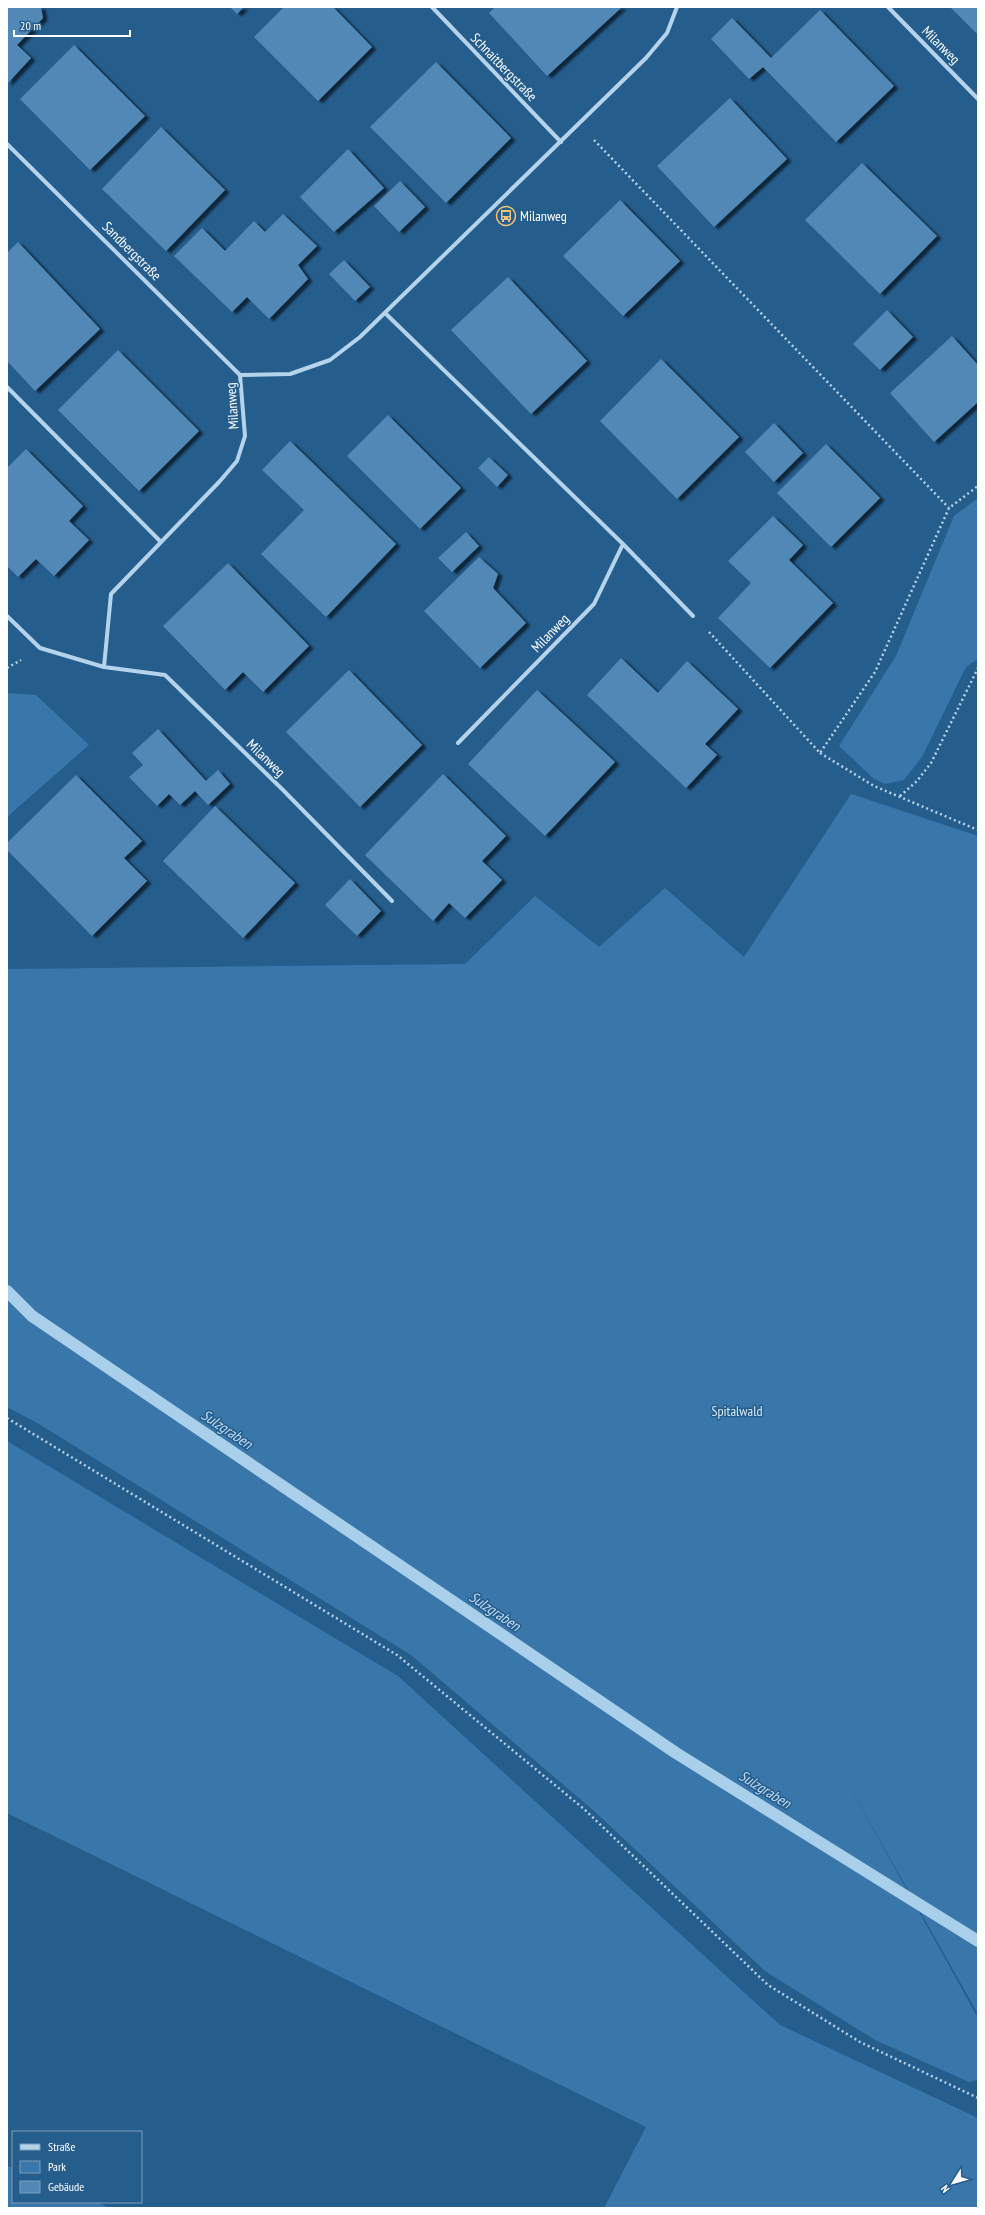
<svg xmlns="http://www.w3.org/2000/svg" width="985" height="2215" viewBox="0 0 985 2215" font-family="'PT Sans Narrow',sans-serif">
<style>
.green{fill:#3977aa}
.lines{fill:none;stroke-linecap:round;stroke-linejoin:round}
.stream{stroke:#a9cfeb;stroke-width:12}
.building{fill:#5188b6;filter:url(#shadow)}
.path{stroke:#b5d3eb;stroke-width:2.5;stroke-dasharray:2 3;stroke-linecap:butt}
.street{stroke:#b5d3eb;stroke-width:4}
.labels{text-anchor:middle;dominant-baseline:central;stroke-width:3;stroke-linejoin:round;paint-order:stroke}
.street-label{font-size:14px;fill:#fff;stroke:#255d8d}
.poi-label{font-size:14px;fill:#fff;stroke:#255d8d;text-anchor:start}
.park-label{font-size:14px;fill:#d9eaf8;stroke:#255d8d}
.water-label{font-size:15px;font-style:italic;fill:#c1dcf2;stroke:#255d8d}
</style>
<defs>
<filter id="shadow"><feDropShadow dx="4.5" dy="2.5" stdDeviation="1" flood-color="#0009"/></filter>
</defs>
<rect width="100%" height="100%" fill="#255d8d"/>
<path class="green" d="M978,498V659L966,667L922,757L904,780L885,784L873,778L839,746L896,656L954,516Z
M7,693L36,695L89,745L7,817Z
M851,794L978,836V2014L842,1773L978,2018V2080L969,2082L875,2040L765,1971L593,1810L411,1655L39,1424L7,1407V969L465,964L535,896L599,947L665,888L744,957Z
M7,1441L398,1676L780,2025L978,2118V2208H604L646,2127L7,1813Z
M7,2166L13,2168V2202H96L110,2208H7Z"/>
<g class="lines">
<path class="stream" d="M7,1291L32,1316L676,1753L978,1941"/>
</g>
<path class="building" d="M7,7H41L43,18L17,45L31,58L7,84Z
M230,7H244L237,14Z
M284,7H333L372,47L318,101L254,37Z
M495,7H622L547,76L489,13Z
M950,7H978V35Z
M820,10L894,86L836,142L763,67L749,79L711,39L732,18L771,58Z
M74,45L145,116L90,170L20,99Z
M436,62L511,138L446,203L370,127Z
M730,98L787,159L714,227L657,166Z
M161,127L225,190L166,251L102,189Z
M348,149L384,188L334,232L300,197Z
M862,163L937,236L880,294L805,220Z
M400,181L425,207L399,232L374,206Z
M620,200L680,261L623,316L563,256Z
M283,214L317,246L298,265L308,279L269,319L247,297L232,312L174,256L202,228L225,251L254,221L265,232Z
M18,242L100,329L35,391L7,361V253Z
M344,260L370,287L355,301L329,274Z
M508,277L587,361L531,414L451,330Z
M887,310L913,337L880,370L853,344Z
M952,336L978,365V402L934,442L890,393Z
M118,350L199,431L139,491L58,410Z
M661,359L739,437L677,499L600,421Z
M388,415L461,488L420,529L347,456Z
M774,423L803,453L774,482L745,452Z
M290,441L396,544L326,617L261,554L304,510L262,470Z
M826,444L880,498L831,547L777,493Z
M26,449L83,506L69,521L89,540L54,576L36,559L18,577L7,566V468Z
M489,457L508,475L497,487L478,468Z
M773,516L803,545L789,560L833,603L770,668L718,618L751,583L728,561Z
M466,532L479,546L452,572L438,558Z
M479,557L498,574L493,588L526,623L480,668L424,611Z
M228,563L309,646L263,692L243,672L225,690L163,626Z
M621,658L658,693L687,661L738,709L705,744L717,755L686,788L587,695Z
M349,670L422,745L360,807L286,732Z
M537,690L615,762L545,836L468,764Z
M158,729L206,781L218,770L230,784L208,805L195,791L180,805L169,794L157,806L129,777L143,765L132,753Z
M443,774L506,836L482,861L502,880L465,918L449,903L433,921L365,855Z
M76,775L142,841L124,858L147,881L92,936L7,850V843Z
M215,806L295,883L243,938L163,861Z
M350,879L381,911L357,936L325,905Z"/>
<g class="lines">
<path class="path" d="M594,140L949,508
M709,632L820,753L875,672L949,508L978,486
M7,668L21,660
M820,753L874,786L978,830
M900,796L917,781L931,763L978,668
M7,1418L397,1655L584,1809L768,1985L860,2042L978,2098"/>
<path class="street" d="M432,7L561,142
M888,7L978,99
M7,144L240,375
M385,313L623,544L693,616
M240,375L290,374L330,360L360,337L646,58L667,33L677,7
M7,387L161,542
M7,616L40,648L104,667L165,675L282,789L392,901
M104,667L111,594L220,481L237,461L245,436L240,375
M458,743L594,604L623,544"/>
</g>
<defs>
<g id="bus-ring" transform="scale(1)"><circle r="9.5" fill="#255d8d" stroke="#f5c479" stroke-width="1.5"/><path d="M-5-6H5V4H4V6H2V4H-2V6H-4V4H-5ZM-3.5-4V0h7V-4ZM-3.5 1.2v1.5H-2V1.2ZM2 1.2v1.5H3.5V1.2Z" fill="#f5c479"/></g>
</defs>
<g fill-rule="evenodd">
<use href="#bus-ring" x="506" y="216"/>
</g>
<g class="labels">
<g class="street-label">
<text transform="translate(941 45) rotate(45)">Milanweg</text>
<text transform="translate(504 67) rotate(46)">Schnaitbergstraße</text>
<text transform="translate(132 251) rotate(45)">Sandbergstraße</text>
<text transform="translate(232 406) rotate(-94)">Milanweg</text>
<text transform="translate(550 633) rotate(-46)">Milanweg</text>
<text transform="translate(266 758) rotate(44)">Milanweg</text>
</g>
<g class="poi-label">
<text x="520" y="216">Milanweg</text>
</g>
<g class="park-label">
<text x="737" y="1411">Spitalwald</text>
</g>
<g class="water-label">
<text transform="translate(227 1429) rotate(34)">Sulzgraben</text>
<text transform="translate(495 1611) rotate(34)">Sulzgraben</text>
<text transform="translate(765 1789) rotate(32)">Sulzgraben</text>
</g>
</g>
<rect width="985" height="2215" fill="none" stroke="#ffffff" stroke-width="16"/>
<rect x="12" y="2131" width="130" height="72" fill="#255d8d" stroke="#7c9ebb"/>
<rect x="20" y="2144" width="20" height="6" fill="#b5d3eb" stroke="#7c9ebb"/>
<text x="48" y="2151" font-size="12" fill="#ffffff">Straße</text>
<rect x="20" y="2161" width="20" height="12" fill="#3977aa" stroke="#7c9ebb"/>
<text x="48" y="2171" font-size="12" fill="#ffffff">Park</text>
<rect x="20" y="2181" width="20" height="12" fill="#5188b6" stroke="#7c9ebb"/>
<text x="48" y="2191" font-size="12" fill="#ffffff">Gebäude</text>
<g transform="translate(953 2183) rotate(233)" stroke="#255d8d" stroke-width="3" paint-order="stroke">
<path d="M0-3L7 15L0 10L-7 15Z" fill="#ffffff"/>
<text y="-6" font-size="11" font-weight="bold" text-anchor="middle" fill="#ffffff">N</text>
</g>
<path d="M14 30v6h116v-6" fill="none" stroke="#ffffff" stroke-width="2"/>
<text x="20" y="30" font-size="12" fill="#ffffff" stroke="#255d8d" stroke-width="3" paint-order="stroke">20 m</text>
</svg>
